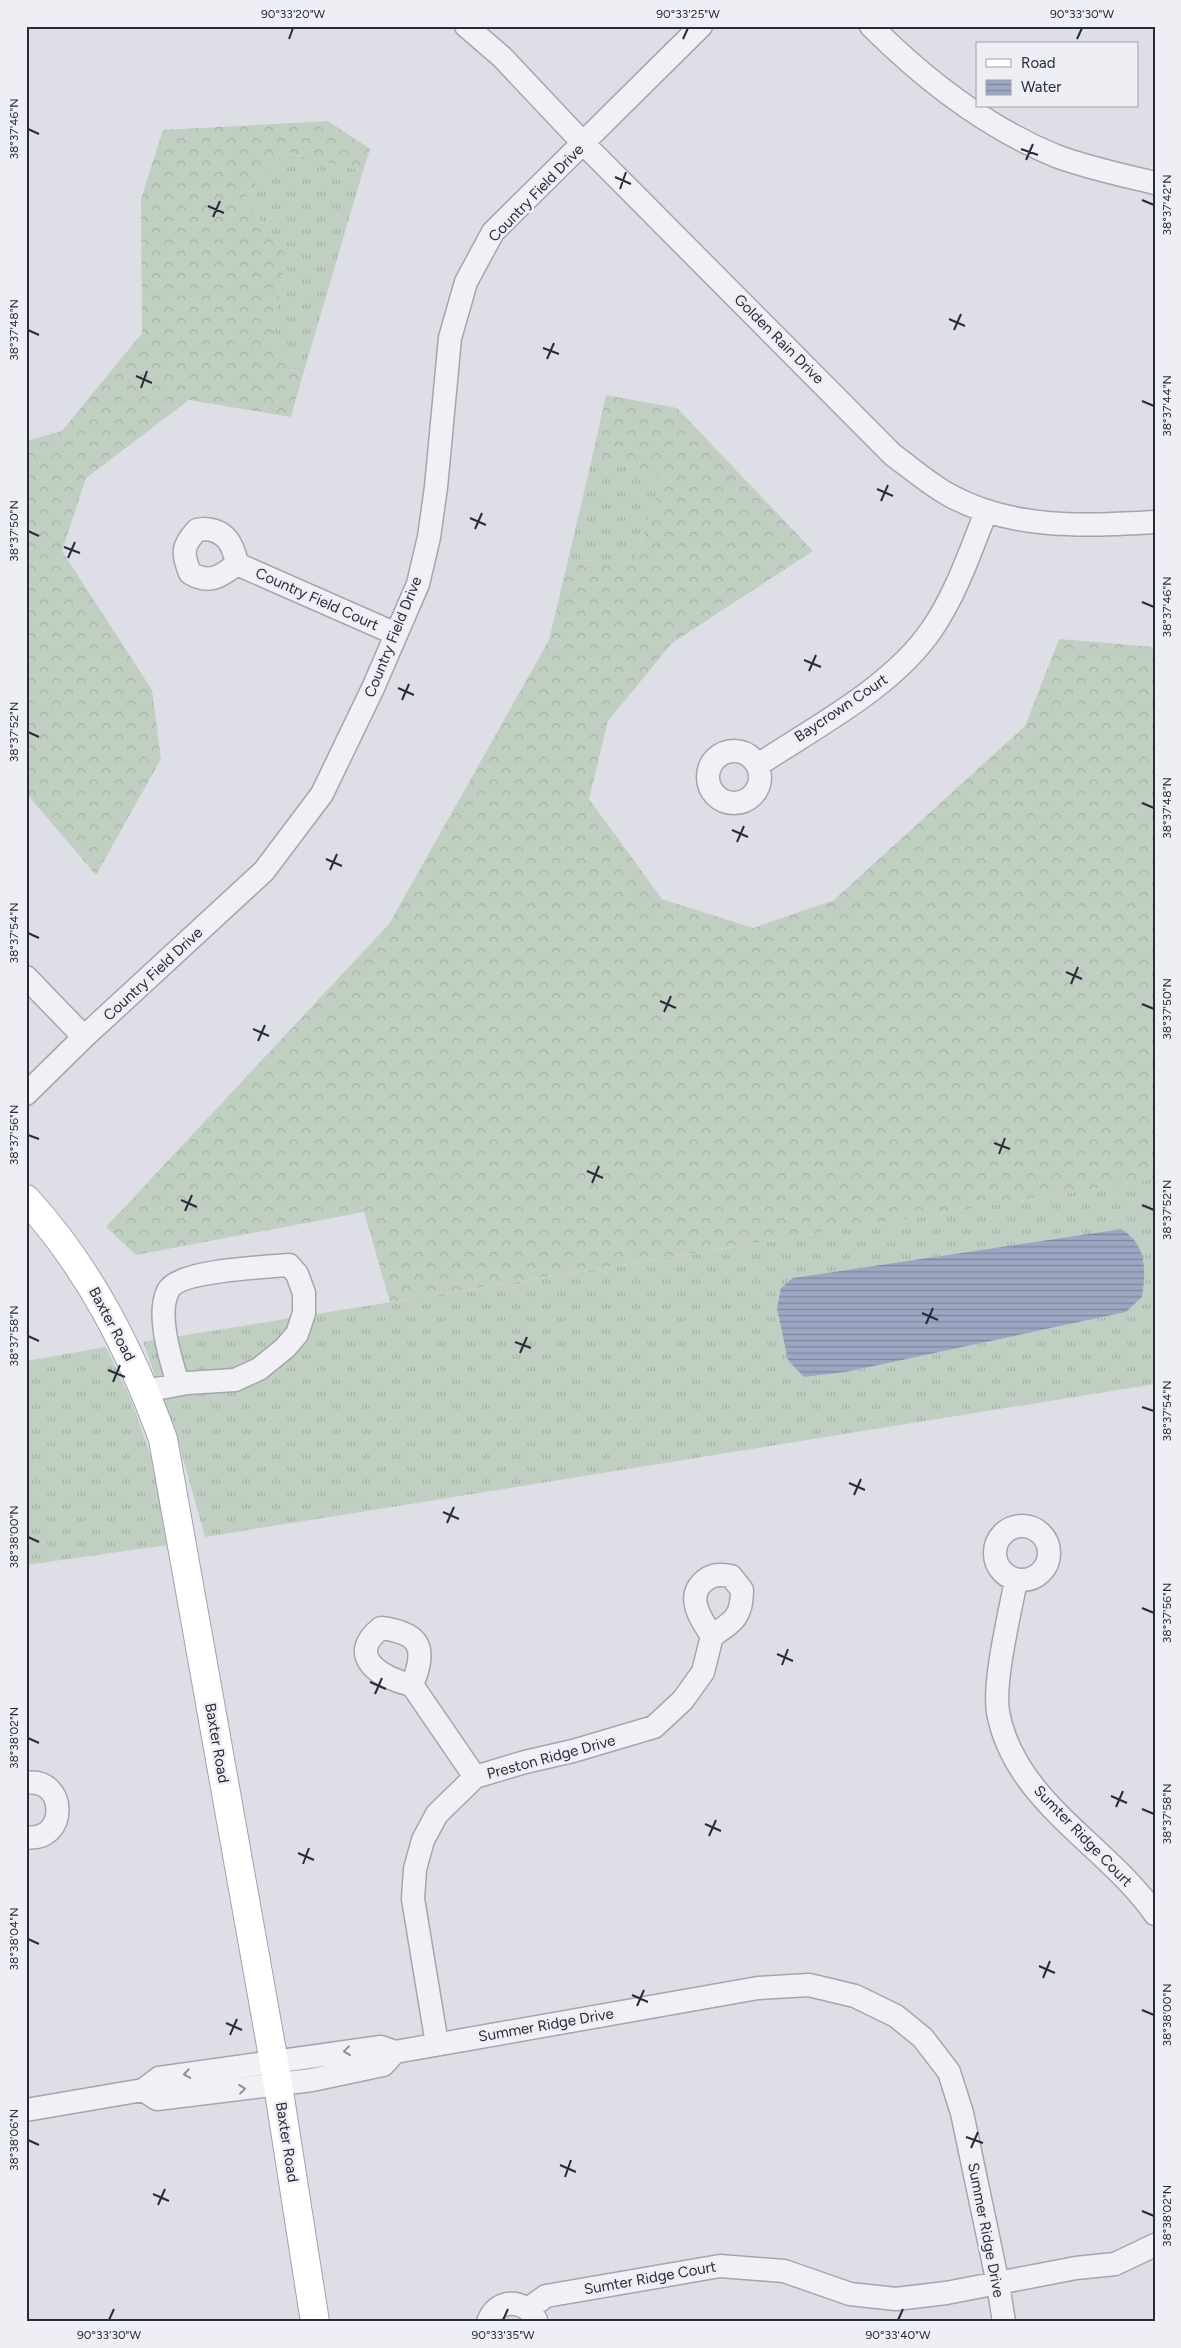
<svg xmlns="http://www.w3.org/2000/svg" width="1181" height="2348" viewBox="0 0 1181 2348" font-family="Figtree,sans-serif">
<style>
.grass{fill:url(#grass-tufts);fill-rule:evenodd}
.forest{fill:url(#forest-crowns)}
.water{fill:url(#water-rules)}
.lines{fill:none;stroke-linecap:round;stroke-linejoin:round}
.minor-casing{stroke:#a4a5af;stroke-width:25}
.major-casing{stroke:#9fa2b0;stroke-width:30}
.minor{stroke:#f1f1f5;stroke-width:22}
.major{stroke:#fff;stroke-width:28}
.oneway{stroke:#8d8e98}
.ticks{fill:none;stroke:#292b3b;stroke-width:2}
.labels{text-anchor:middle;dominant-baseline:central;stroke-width:5;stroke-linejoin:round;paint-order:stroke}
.street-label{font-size:15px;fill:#292b3b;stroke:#edeff4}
.neatline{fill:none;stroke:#292b3b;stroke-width:2}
.ticks-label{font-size:12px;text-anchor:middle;fill:#292b3b}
</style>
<defs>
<pattern id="grass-tufts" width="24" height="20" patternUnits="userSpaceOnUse" patternTransform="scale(1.25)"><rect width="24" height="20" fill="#c0cfc1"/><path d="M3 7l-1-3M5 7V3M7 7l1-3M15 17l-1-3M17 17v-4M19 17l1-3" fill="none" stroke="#a5b2a7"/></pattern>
<pattern id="forest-crowns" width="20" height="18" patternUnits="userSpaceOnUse" patternTransform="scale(1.25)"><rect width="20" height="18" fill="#c0cfc1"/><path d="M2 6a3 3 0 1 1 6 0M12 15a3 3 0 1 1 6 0" fill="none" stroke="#a5b2a7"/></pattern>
<pattern id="water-rules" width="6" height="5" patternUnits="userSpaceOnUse" patternTransform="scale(1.25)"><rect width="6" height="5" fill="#9da6c2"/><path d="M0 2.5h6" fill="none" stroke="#80879f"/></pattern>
</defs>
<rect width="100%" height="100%" fill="#dedfe6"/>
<path class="grass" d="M284,152L363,171L302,378L271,342L286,255L245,198Z
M593,454L662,478L634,562L568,560Z
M1155,1179V1384L205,1537L177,1437L143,1342ZM1121,1229L1132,1236L1126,1312L846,1372L804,1377L793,1278Z
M106,1347L131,1400L153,1462L168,1545L26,1565V1361Z"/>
<path class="forest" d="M328,121L370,149L363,171L284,152L245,198L286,255L271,342L302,378L291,417L189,400L86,478L62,551L152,690L161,759L96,875L26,793V441L62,431L142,333L141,199L163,130Z
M606,395L677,408L813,551L672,643L608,721L589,799L662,899L753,928L834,900L1025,726L1059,639L1155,647V1179L390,1302L364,1212L136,1255L106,1227L389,924L549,640L568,560L634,562L662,478L593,454Z"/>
<path class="water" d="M1121,1229C1147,1244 1146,1271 1142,1297L1126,1312L846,1372L804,1377L788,1360L777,1308L781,1288L793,1278Z"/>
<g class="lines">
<g class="minor-casing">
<path id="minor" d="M466,26L502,57L583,143L893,455C911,468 929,484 949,495C1012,530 1085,526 1155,522
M871,26C925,80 985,127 1056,156C1088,168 1122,175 1155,183
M204,529C226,530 233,544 237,564C221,576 210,585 190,573C182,553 182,546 197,530Z
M237,564L396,634
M708 777a26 26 0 1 1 52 0a26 26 0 1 1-52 0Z
M758,765C815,727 893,687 932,629C956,594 970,552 986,512
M26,977L84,1037
M26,1094L84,1037L264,871L322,794L373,688L418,584L429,537L436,487L450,338L466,282L493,232L701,26
M145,1391L187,1383L235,1380L259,1369L285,1348L297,1334L304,1313V1293L297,1274L289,1265C267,1267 178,1270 168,1291C156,1315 171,1360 178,1384
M995 1553a27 27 0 1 1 54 0a27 27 0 1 1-54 0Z
M1016,1580C1010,1613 993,1681 998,1712C1014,1801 1107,1845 1155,1914
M412,1685C383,1679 344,1657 381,1628C421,1633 427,1648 412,1685L475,1777
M26,1783C68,1777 68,1843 26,1837
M437,2044L413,1899L415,1869L423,1840L437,1814L475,1777L525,1762L573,1751L654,1727L683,1700L703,1672L712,1636C734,1621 742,1617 742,1590L731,1576C719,1574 711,1574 702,1583C686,1599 702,1621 712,1636
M143,2090L157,2099L312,2080L383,2065L395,2052
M26,2110L143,2090L159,2078L381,2047L395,2052L758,1988L809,1985L855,1996L896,2016L923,2038L949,2072L962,2113L998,2284L1004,2322
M528,2309L546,2296L720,2266L784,2271L850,2294L896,2299L946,2293L1076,2268L1115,2264L1155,2245
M488,2322C496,2298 525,2298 536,2320"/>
</g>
<g class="major-casing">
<path id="major" d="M26,1199C90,1269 131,1351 163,1439L278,2085L315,2322"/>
</g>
<use href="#minor" class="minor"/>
<use href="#major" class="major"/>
</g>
<defs><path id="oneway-chevron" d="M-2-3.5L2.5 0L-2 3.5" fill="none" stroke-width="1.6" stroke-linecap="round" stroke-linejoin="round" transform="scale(1.25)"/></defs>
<g class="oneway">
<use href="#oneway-chevron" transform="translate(347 2051) rotate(173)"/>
<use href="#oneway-chevron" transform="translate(187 2074) rotate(171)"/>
<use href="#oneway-chevron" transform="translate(242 2089) rotate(-7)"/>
</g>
<path class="ticks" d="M289,39L293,28M683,39L688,28M1077,39L1082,28M28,129L39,134M1021,149L1038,155M1026,160L1033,144M615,177L631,184M620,189L626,172M1142,200L1154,205M208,206L224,213M213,217L220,201M949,319L965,326M28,330L39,335M954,330L961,314M543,348L559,354M547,359L554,343M136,376L152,383M141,388L147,371M1142,401L1154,406M877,489L893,496M881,501L888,485M470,518L486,525M475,529L482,513M28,531L39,536M64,547L80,553M68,558L75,542M1142,602L1154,607M804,660L821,667M809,671L816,655M398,688L414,695M402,700L409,684M28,732L39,737M1142,803L1154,808M732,830L748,837M737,842L744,826M326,859L342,866M330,870L337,854M28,933L39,938M1066,972L1082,979M1071,984L1078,967M660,1001L676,1008M1142,1004L1154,1009M664,1012L671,996M253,1029L269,1036M258,1041L265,1025M28,1135L39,1139M994,1143L1010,1149M999,1154L1005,1138M587,1171L603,1178M592,1183L599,1166M181,1200L197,1207M1142,1205L1154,1210M185,1211L192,1195M922,1313L938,1320M926,1324L933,1308M28,1336L39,1341M515,1342L531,1348M520,1353L527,1337M108,1370L125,1377M113,1382L120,1365M1142,1407L1154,1411M849,1483L865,1490M854,1495L861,1479M443,1512L459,1519M447,1523L454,1507M28,1537L39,1542M1142,1608L1154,1613M777,1654L793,1661M782,1665L788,1649M370,1682L386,1689M375,1694L382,1678M28,1738L39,1743M1111,1796L1127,1803M1116,1807L1123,1791M1142,1809L1154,1814M705,1824L721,1831M709,1836L716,1820M298,1853L314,1860M303,1864L309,1848M28,1939L39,1944M1039,1966L1055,1973M1043,1978L1050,1961M632,1995L648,2002M637,2006L644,1990M1142,2010L1154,2015M226,2023L242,2030M230,2035L237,2019M966,2137L983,2143M28,2140L39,2145M971,2148L978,2132M560,2165L576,2172M565,2177L571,2160M153,2194L169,2201M158,2205L165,2189M1142,2211L1154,2216M109,2320L114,2309M503,2320L508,2309M898,2320L903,2309"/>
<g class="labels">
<g class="street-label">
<text transform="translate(536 193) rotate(-46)">Country Field Drive</text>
<text transform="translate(779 339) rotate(45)">Golden Rain Drive</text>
<text transform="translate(317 599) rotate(24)">Country Field Court</text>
<text transform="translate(393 637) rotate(-68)">Country Field Drive</text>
<text transform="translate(841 708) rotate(-34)">Baycrown Court</text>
<text transform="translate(153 974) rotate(-43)">Country Field Drive</text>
<text transform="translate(112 1324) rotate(62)">Baxter Road</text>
<text transform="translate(217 1743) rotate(80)">Baxter Road</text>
<text transform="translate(551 1757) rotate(-15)">Preston Ridge Drive</text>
<text transform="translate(1083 1836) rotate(46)">Sumter Ridge Court</text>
<text transform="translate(546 2025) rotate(-10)">Summer Ridge Drive</text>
<text transform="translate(287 2142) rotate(81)">Baxter Road</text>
<text transform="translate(986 2230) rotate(79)">Summer Ridge Drive</text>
<text transform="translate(650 2278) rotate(-10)">Sumter Ridge Court</text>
</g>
</g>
<rect width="1181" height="2348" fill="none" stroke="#edeff4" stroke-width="55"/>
<rect x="976" y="42" width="162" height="65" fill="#edeff4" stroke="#9fa1aa"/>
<rect x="986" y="59" width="25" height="8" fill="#ffffff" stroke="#9fa1aa"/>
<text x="1021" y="68" font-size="15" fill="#292b3b">Road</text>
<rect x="986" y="80" width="25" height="15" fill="url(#water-rules)" stroke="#9fa1aa"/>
<text x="1021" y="92" font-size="15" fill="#292b3b">Water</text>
<rect x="28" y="28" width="1126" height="2292" class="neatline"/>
<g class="ticks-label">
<text x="293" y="18">90°33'20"W</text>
<text x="688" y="18">90°33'25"W</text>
<text x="1082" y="18">90°33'30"W</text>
<text transform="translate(14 129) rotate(-90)" y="4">38°37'46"N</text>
<text transform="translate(1167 205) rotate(-90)" y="4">38°37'42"N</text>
<text transform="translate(14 330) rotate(-90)" y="4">38°37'48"N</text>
<text transform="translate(1167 406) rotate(-90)" y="4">38°37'44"N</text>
<text transform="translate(14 531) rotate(-90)" y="4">38°37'50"N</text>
<text transform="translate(1167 607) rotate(-90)" y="4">38°37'46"N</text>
<text transform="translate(14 732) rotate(-90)" y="4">38°37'52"N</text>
<text transform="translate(1167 808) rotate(-90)" y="4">38°37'48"N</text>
<text transform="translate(14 933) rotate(-90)" y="4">38°37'54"N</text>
<text transform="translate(1167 1009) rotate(-90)" y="4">38°37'50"N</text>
<text transform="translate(14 1135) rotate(-90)" y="4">38°37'56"N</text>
<text transform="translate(1167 1210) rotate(-90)" y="4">38°37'52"N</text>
<text transform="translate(14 1336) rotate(-90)" y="4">38°37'58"N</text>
<text transform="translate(1167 1411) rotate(-90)" y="4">38°37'54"N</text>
<text transform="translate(14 1537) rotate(-90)" y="4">38°38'00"N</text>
<text transform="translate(1167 1613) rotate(-90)" y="4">38°37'56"N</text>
<text transform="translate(14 1738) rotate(-90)" y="4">38°38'02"N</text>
<text transform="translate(1167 1814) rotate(-90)" y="4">38°37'58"N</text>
<text transform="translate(14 1939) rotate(-90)" y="4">38°38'04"N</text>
<text transform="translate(1167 2015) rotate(-90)" y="4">38°38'00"N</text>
<text transform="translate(14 2140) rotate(-90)" y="4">38°38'06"N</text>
<text transform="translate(1167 2216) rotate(-90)" y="4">38°38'02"N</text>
<text x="109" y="2339">90°33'30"W</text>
<text x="503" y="2339">90°33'35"W</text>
<text x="898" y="2339">90°33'40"W</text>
</g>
</svg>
